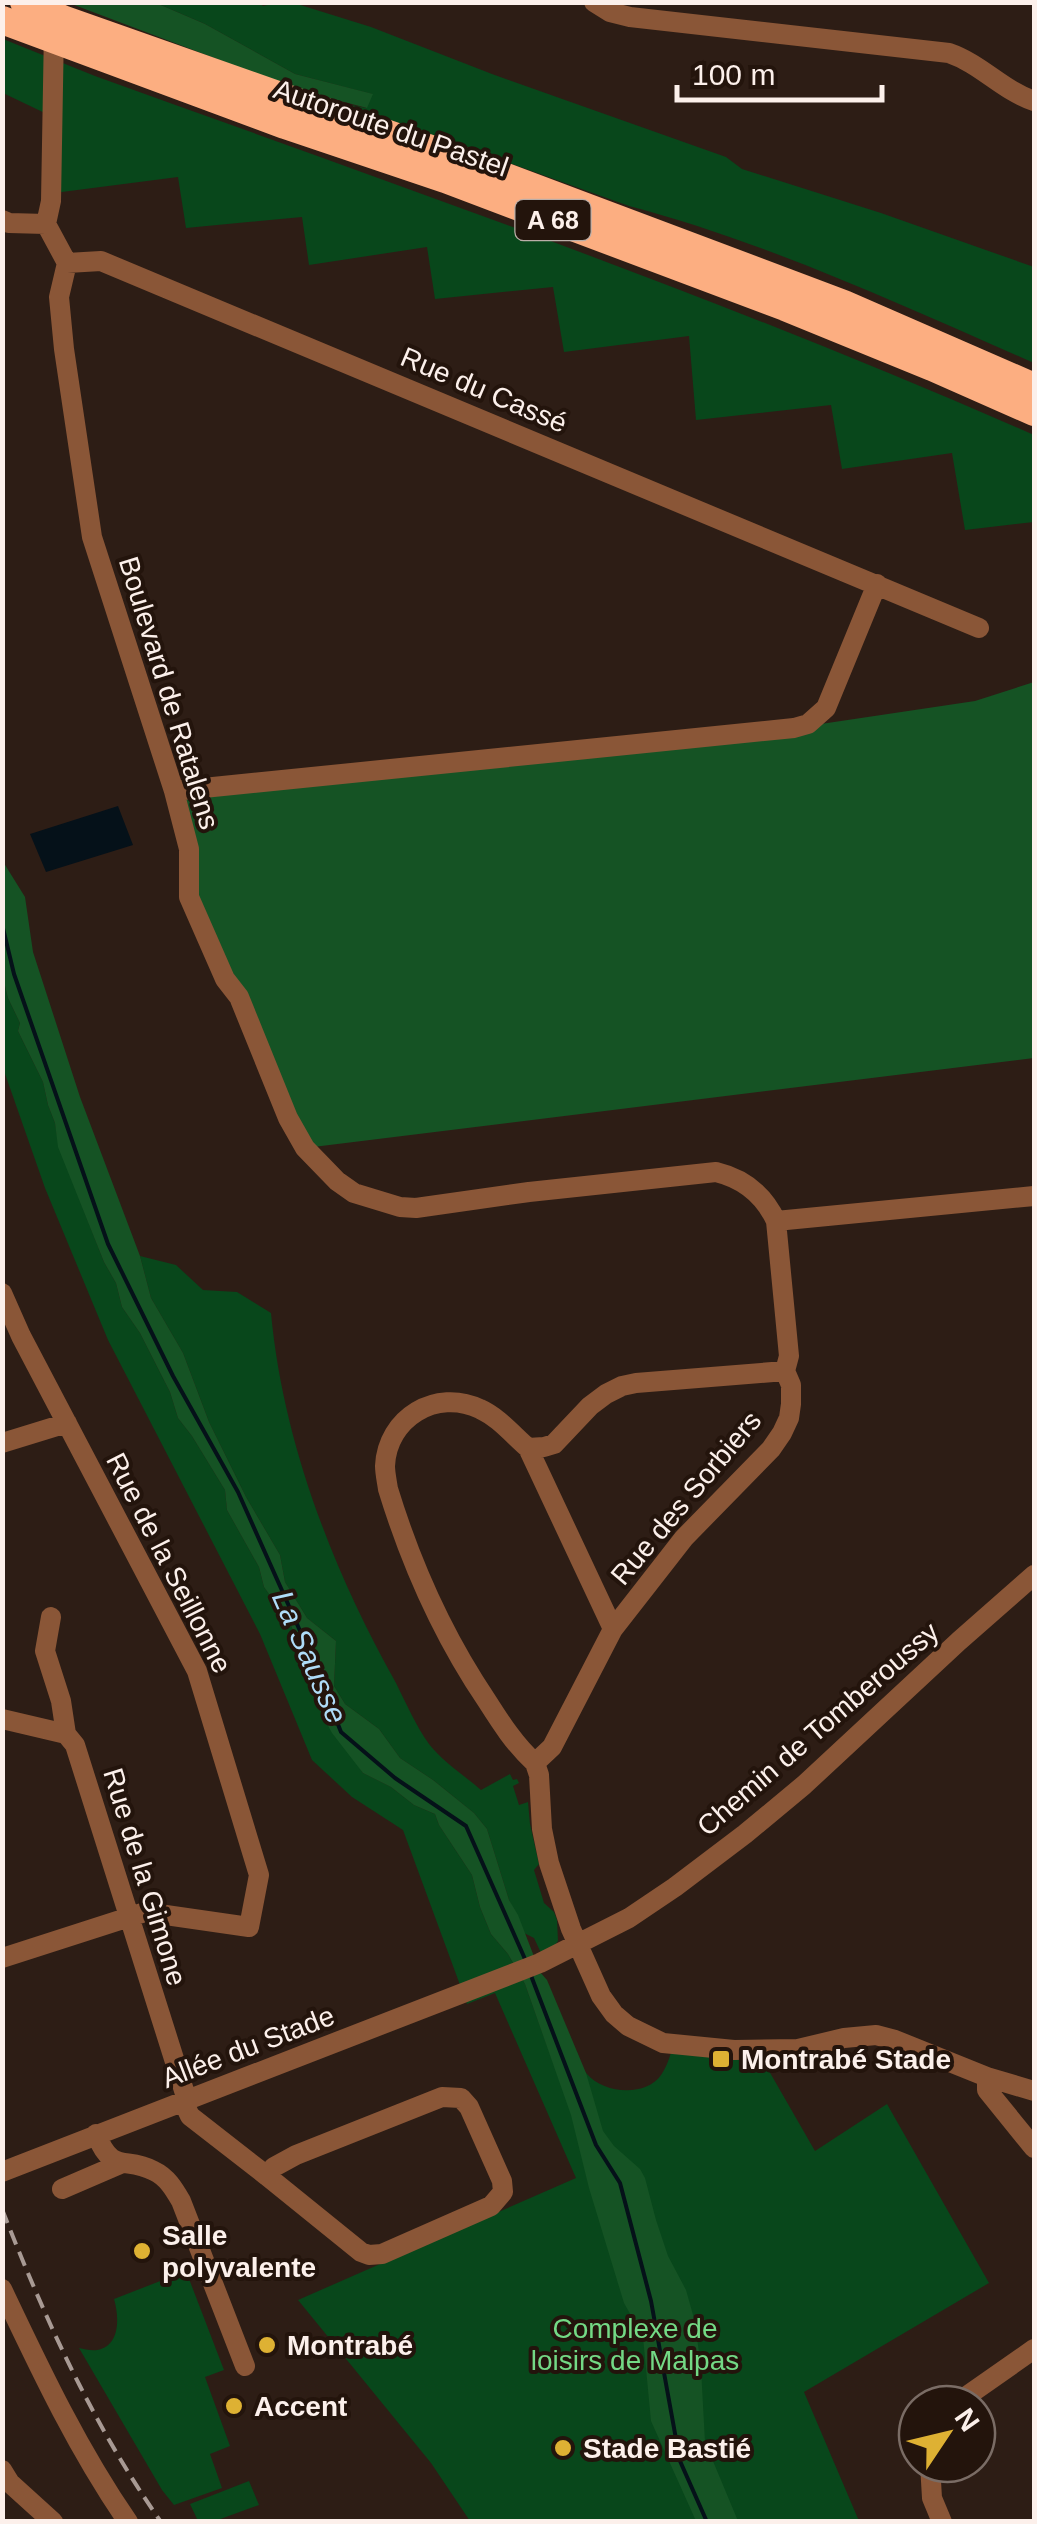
<svg xmlns="http://www.w3.org/2000/svg" width="1037" height="2524" viewBox="0 0 1037 2524" font-family="Helvetica,sans-serif">
<style>
.green{fill:#08471b}
.forest{fill:#155324}
.water{fill:#051119}
.lines{fill:none;stroke-linecap:round;stroke-linejoin:round}
.stream{stroke:#051119;stroke-width:4}
.minor{stroke:#8a5637;stroke-width:20}
.highway{stroke:#fcae81;stroke-width:28}
.rail{stroke:#a89a94;stroke-width:4;stroke-dasharray:15 8;stroke-linecap:butt}
.poi-dot{fill:#deb133;stroke:#23140c;stroke-width:4}
.labels{text-anchor:middle;dominant-baseline:central;stroke-width:8;stroke-linejoin:round;paint-order:stroke}
.shield{fill:#23140c;stroke:#bbaea8;stroke-width:2.5}
.shield-label{font-size:25px;font-weight:bold;fill:#fcf0eb}
.street-label{font-size:28px;fill:#fcf0eb;stroke:#23140c}
.poi-label{font-size:28px;font-weight:bold;fill:#fcf0eb;stroke:#23140c;text-anchor:start}
.park-label{font-size:28px;fill:#73d985;stroke:#23140c}
.water-label{font-size:30px;font-style:italic;fill:#afdcf8;stroke:#23140c}
</style>
<rect width="100%" height="100%" fill="#2d1d15"/>
<path class="green" d="M258,2L263,6L276,3H294L371,27L492,74L726,157L742,169L881,213L1034,267V363C904,306 766,242 629,206L346,104L366,108L372,94L295,74L205,24L156,3Z
M3,39L95,76C411,190 728,300 1034,435V522L965,530L952,453L842,469L831,405L696,420L689,336L564,352L553,287L435,299L427,247L309,265L302,217L186,228L178,177L54,193L51,116L3,93Z
M2,974L8,998L20,1023L18,1031L43,1082L48,1105L55,1123L59,1147L104,1262L116,1283L122,1307L140,1333L170,1392L178,1418L192,1436L225,1490L227,1510L259,1567L264,1587L290,1623L304,1657L319,1707L363,1773L391,1787L414,1805L435,1814L439,1825L472,1875L480,1907L491,1934L508,1954L525,1984L554,2065L577,2052C580,2059 582,2069 587,2074C604,2094 646,2097 661,2075C667,2067 670,2055 674,2045L757,2050L815,2151L887,2104L989,2283L804,2392L859,2521H470L431,2463L298,2300L576,2178L495,1993L467,2004L403,1830L352,1797L312,1760L260,1634L108,1340L45,1188L3,1068Z
M140,1256L176,1265L203,1290L237,1292L271,1313C283,1442 333,1571 396,1683C406,1703 416,1726 429,1744C442,1761 465,1776 481,1790L510,1774L513,1780L517,1779L519,1783L513,1786L519,1805L528,1802L530,1824L539,1864L534,1870L544,1903L554,1912L557,1920L558,1941L554,1946L541,1953L534,1938L524,1933L509,1900L487,1829L474,1813L433,1780L400,1758L379,1729L345,1704L334,1686L336,1641L307,1618L285,1582L280,1555L246,1497L209,1422L183,1353L151,1298Z
M186,2271L224,2370L205,2377L230,2446L210,2454L222,2488L174,2505L162,2490L79,2348C85,2349 91,2351 97,2350C121,2346 119,2316 114,2299Z
M249,2481L259,2505L215,2521H198L190,2504Z"/>
<path class="forest" d="M69,3H156L205,24L295,74L373,94L367,108L302,91Z
M1034,682V1058L305,1148L189,897L174,791L794,728L975,701Z
M2,860L25,897L33,952L80,1097L140,1256L151,1298L183,1353L209,1422L246,1497L280,1555L285,1582L307,1618L336,1641L334,1686L345,1704L379,1729L400,1758L433,1780L474,1813L487,1829L509,1900L518,1915L540,1972L547,1980L586,2073L603,2131L614,2146L640,2169L645,2178L656,2220L668,2256L686,2290L695,2322L701,2368L705,2442L738,2521H696L651,2421L643,2337L624,2303L589,2188L571,2115L525,1984L508,1954L491,1934L480,1907L472,1875L439,1825L435,1814L414,1805L391,1787L363,1773L332,1733L318,1707L304,1657L290,1623L264,1587L259,1567L227,1510L225,1490L192,1436L178,1418L170,1392L140,1333L122,1307L116,1283L104,1262L58,1147L55,1123L48,1105L43,1082L18,1031L20,1023L8,998L2,974Z"/>
<path class="water" d="M118,806L133,845L46,872L30,834Z"/>
<g class="lines">
<path class="stream" d="M2,924L14,974L108,1244L173,1376L238,1492L309,1651L341,1732L395,1778L466,1826L525,1959
M530,1973L596,2145L620,2183L651,2301L680,2461L707,2522"/>
<path class="minor" d="M594,2L610,12L630,17L949,53C981,64 1002,90 1034,101
M54,29L51,201L46,224L67,263L59,297L64,349L92,537L174,791L189,849V897L225,979L239,997L288,1118L305,1148L337,1181L354,1193L400,1207L416,1208L529,1192L716,1172C745,1179 764,1195 776,1221L1034,1196
M2,220L9,223L46,224
M67,263L101,261L979,628
M174,791L794,728L808,724L826,708L877,584
M2,1293L21,1336L197,1671L259,1875L249,1927L145,1912L2,1958
M2,1443L67,1423
M528,1448L613,1629
M51,1617L45,1651L61,1701L66,1734
M2,1719L66,1734L75,1745L187,2100
M535,1763C515,1745 501,1723 487,1701C443,1636 411,1564 388,1489C387,1482 385,1473 385,1466C387,1418 436,1388 480,1409C498,1417 513,1435 528,1448L544,1447L554,1444L590,1406L606,1394L622,1386L636,1383L785,1371
M535,1763L539,1775L542,1829L549,1863L571,1929L601,1996L614,2014L628,2026L663,2043L734,2050L798,2049L844,2038L876,2035L895,2040L987,2077L1034,2091
M535,1763L552,1747L613,1629L684,1538L771,1449L782,1433L789,1418L791,1404V1385L785,1371L789,1356L776,1221
M987,2077V2090L1034,2148
M183,2101L190,2116L267,2176L274,2167L296,2155L442,2097L461,2098L469,2107L502,2181L503,2192L491,2206L382,2254L369,2255L361,2252L267,2176
M96,2134C113,2176 125,2155 154,2171C167,2177 174,2189 181,2201L245,2366
M2,2172L540,1963L629,1918L675,1887L745,1834L804,1785L959,1641L1034,1575
M62,2189L120,2164
M2,2289C40,2369 77,2448 128,2522
M959,2404L964,2398L1034,2349
M930,2464L932,2498L942,2522
M2,2470L10,2483L53,2522"/>
<path class="highway" d="M24,2L65,20L445,154L844,304L1034,387
M2,20L285,125L445,179L785,307L932,367L1034,412"/>
<path class="rail" d="M2,2209C45,2319 93,2425 161,2522"/>
</g>
<g class="poi-dot">
<rect x="711" y="2049" width="20" height="20" rx="5"/>
<circle cx="142" cy="2251" r="10"/>
<circle cx="267" cy="2345" r="10"/>
<circle cx="234" cy="2406" r="10"/>
<circle cx="563" cy="2448" r="10"/>
</g>
<g class="labels">
<rect class="shield" x="515.5" y="200" width="75" height="40" rx="8"/>
<g class="shield-label">
<text x="553" y="220">A 68</text>
</g>
<g class="street-label">
<text transform="translate(391 128) rotate(19)">Autoroute du Pastel</text>
<text transform="translate(484 390) rotate(23)">Rue du Cassé</text>
<text transform="translate(169 693) rotate(73)">Boulevard de Ratalens</text>
<text transform="translate(686 1498) rotate(-50)">Rue des Sorbiers</text>
<text transform="translate(169 1563) rotate(63)">Rue de la Seillonne</text>
<text transform="translate(818 1729) rotate(-41)">Chemin de Tomberoussy</text>
<text transform="translate(145 1877) rotate(73)">Rue de la Gimone</text>
<text transform="translate(248 2047) rotate(-21)">Allée du Stade</text>
</g>
<g class="poi-label">
<text x="741" y="2059">Montrabé Stade</text>
<text x="162" y="2235">Salle<tspan x="162" dy="32">polyvalente</tspan></text>
<text x="287" y="2345">Montrabé</text>
<text x="254" y="2406">Accent</text>
<text x="583" y="2448">Stade Bastié</text>
</g>
<g class="park-label">
<text x="635" y="2328">Complexe de<tspan x="635" dy="32">loisirs de Malpas</tspan></text>
</g>
<g class="water-label">
<text transform="translate(310 1657) rotate(66)">La Sausse</text>
</g>
</g>
<rect width="1037" height="2524" fill="none" stroke="#fcf0eb" stroke-width="10"/>
<g transform="translate(947 2434) rotate(55)"><circle r="48" fill="#23140c" stroke="#7a6c65" stroke-width="2.5"/>
<path d="M0-8L18 38L0 25L-18 38Z" fill="#deb133"/>
<text y="-15" font-size="28" font-weight="bold" text-anchor="middle" fill="#fcf0eb">N</text>
</g>
<path d="M677 85v15h205v-15" fill="none" stroke="#fcf0eb" stroke-width="5"/>
<text x="692" y="85" font-size="30" fill="#fcf0eb" stroke="#23140c" stroke-width="8" paint-order="stroke">100 m</text>
</svg>
